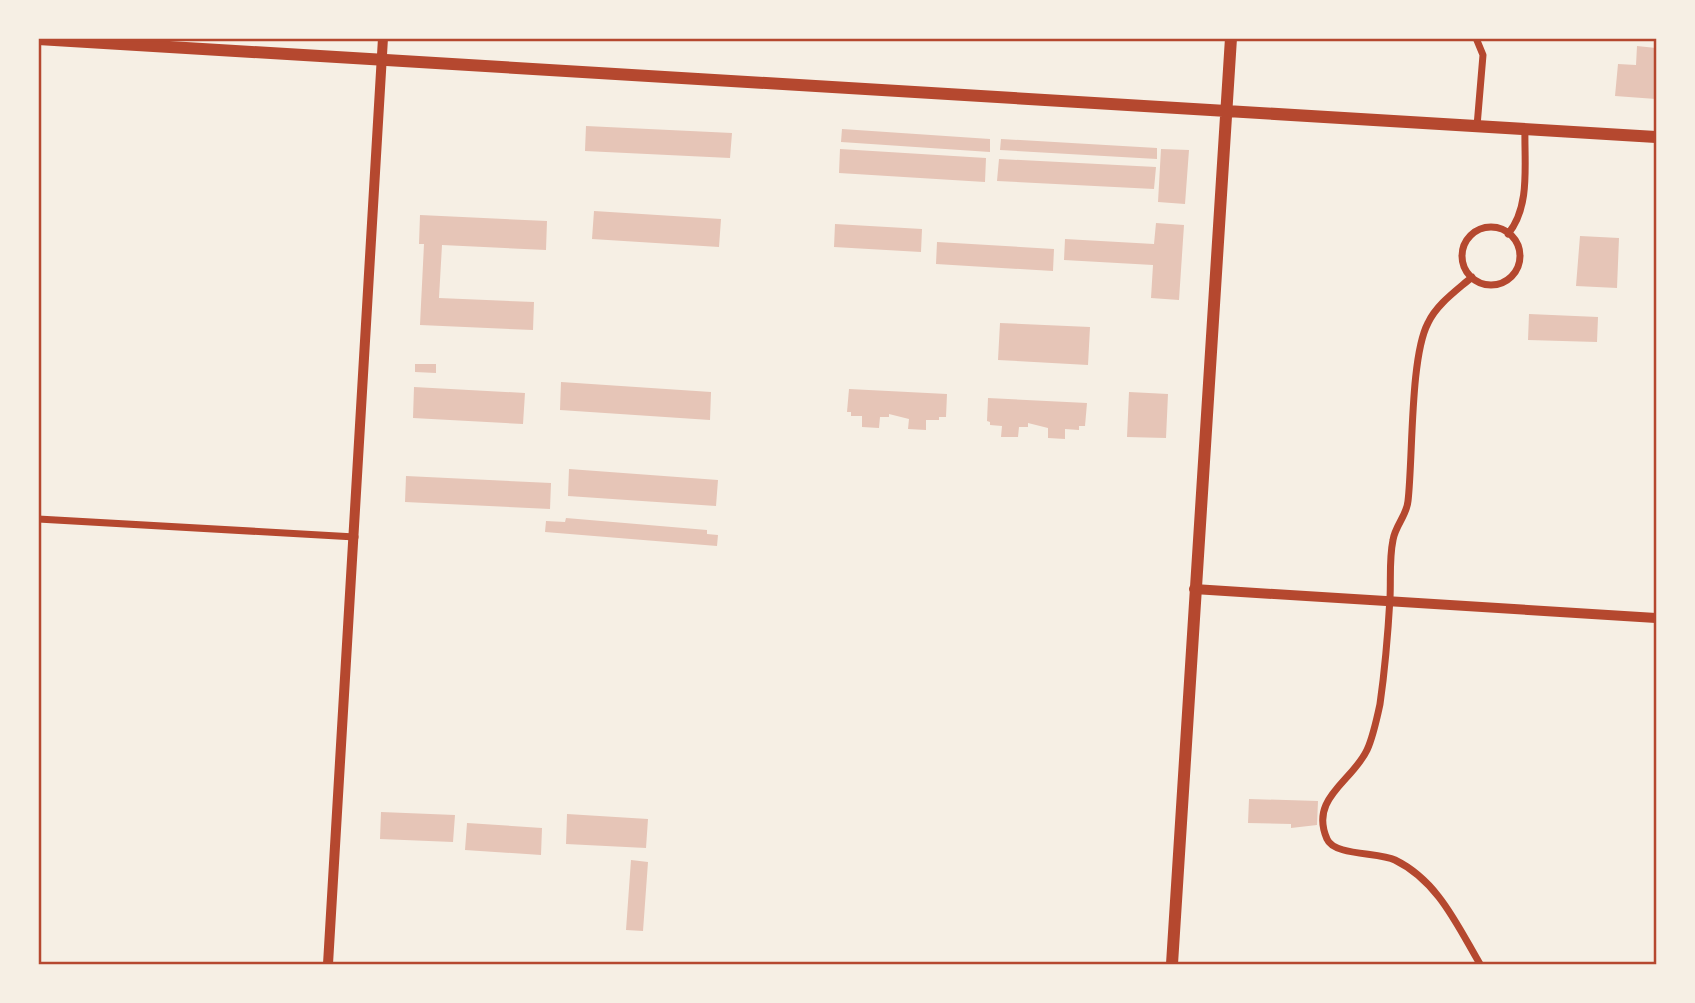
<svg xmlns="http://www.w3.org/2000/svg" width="1695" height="1003" viewBox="0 0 1695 1003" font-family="'Roboto Condensed',sans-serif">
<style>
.building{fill:#e6c5b7}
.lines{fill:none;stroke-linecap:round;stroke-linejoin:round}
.minor{stroke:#b5482f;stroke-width:7}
.tertiary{stroke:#b5482f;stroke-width:10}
.secondary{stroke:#b5482f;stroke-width:12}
.neatline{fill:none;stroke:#b5482f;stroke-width:2.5}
</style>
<rect width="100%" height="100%" fill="#f6efe4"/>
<path class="building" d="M1637,46L1656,48V99L1615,96L1618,64L1636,65Z
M586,126L732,133L730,158L585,151Z
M842,129L990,139V152L841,142Z
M1001,139L1157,148V159L1000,150Z
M840,149L986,158L985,182L839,173Z
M1161,149L1189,150L1185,204L1158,202Z
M999,159L1156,167L1154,189L997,181Z
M594,211L721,219L719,247L592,239Z
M420,215L547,221L546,250L442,245L439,298L534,302L533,330L420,325L424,244H419Z
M1156,223L1184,225L1179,300L1151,298L1153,265L1064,260L1065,239L1154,244Z
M835,224L922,229L921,252L834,247Z
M1580,236L1619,238L1617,288L1576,286Z
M937,242L1054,249L1053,271L936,264Z
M1529,314L1598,317L1597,342L1528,340Z
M1000,323L1090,327L1088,365L998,360Z
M415,364H436V373L415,372Z
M561,382L711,392L710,420L560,410Z
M414,387L525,393L523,424L413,418Z
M849,389L947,394L946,417H939V420H926V430L908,429L909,419L889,414V417H880L879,428L862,427V416H851V412H847Z
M1129,392L1168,394L1166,438L1127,437Z
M988,398L1087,403L1085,426H1079V430L1065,429V439L1048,438V428L1028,423V427H1019L1018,437H1001L1002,426L990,425V422L987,421Z
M569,469L718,480L716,506L568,496Z
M406,476L551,483L550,509L405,502Z
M566,518L707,530V534L718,535L717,546L545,532L546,521L565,522Z
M1249,799L1318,801L1317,825L1291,828V824L1248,823Z
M381,812L455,815L453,842L380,839Z
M567,814L648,819L646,848L566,844Z
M467,823L542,828L541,855L465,850Z
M631,860L648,862L643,931L626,930Z"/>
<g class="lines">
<path class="minor" d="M1476,38L1483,55L1477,126
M1462 256a29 29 0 1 1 58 0a29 29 0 1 1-58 0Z
M1508,234C1531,206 1524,163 1525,129
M1472,277C1456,291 1437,304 1428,323C1410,357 1413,458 1408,501C1407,515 1395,526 1393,540C1389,559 1391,579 1390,598C1388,633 1385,669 1380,704C1377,718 1373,737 1367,750C1352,782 1309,798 1327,839C1334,856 1379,852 1395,860C1438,881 1457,925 1480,964
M38,519L355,537"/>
<path class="tertiary" d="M1194,589L1656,618
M328,964L383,38"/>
<path class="secondary" d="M38,39L1656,137
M1172,964L1231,38"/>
</g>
<rect width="1695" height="1003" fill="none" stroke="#f6efe4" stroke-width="80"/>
<rect x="40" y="40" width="1615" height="923" class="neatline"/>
</svg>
